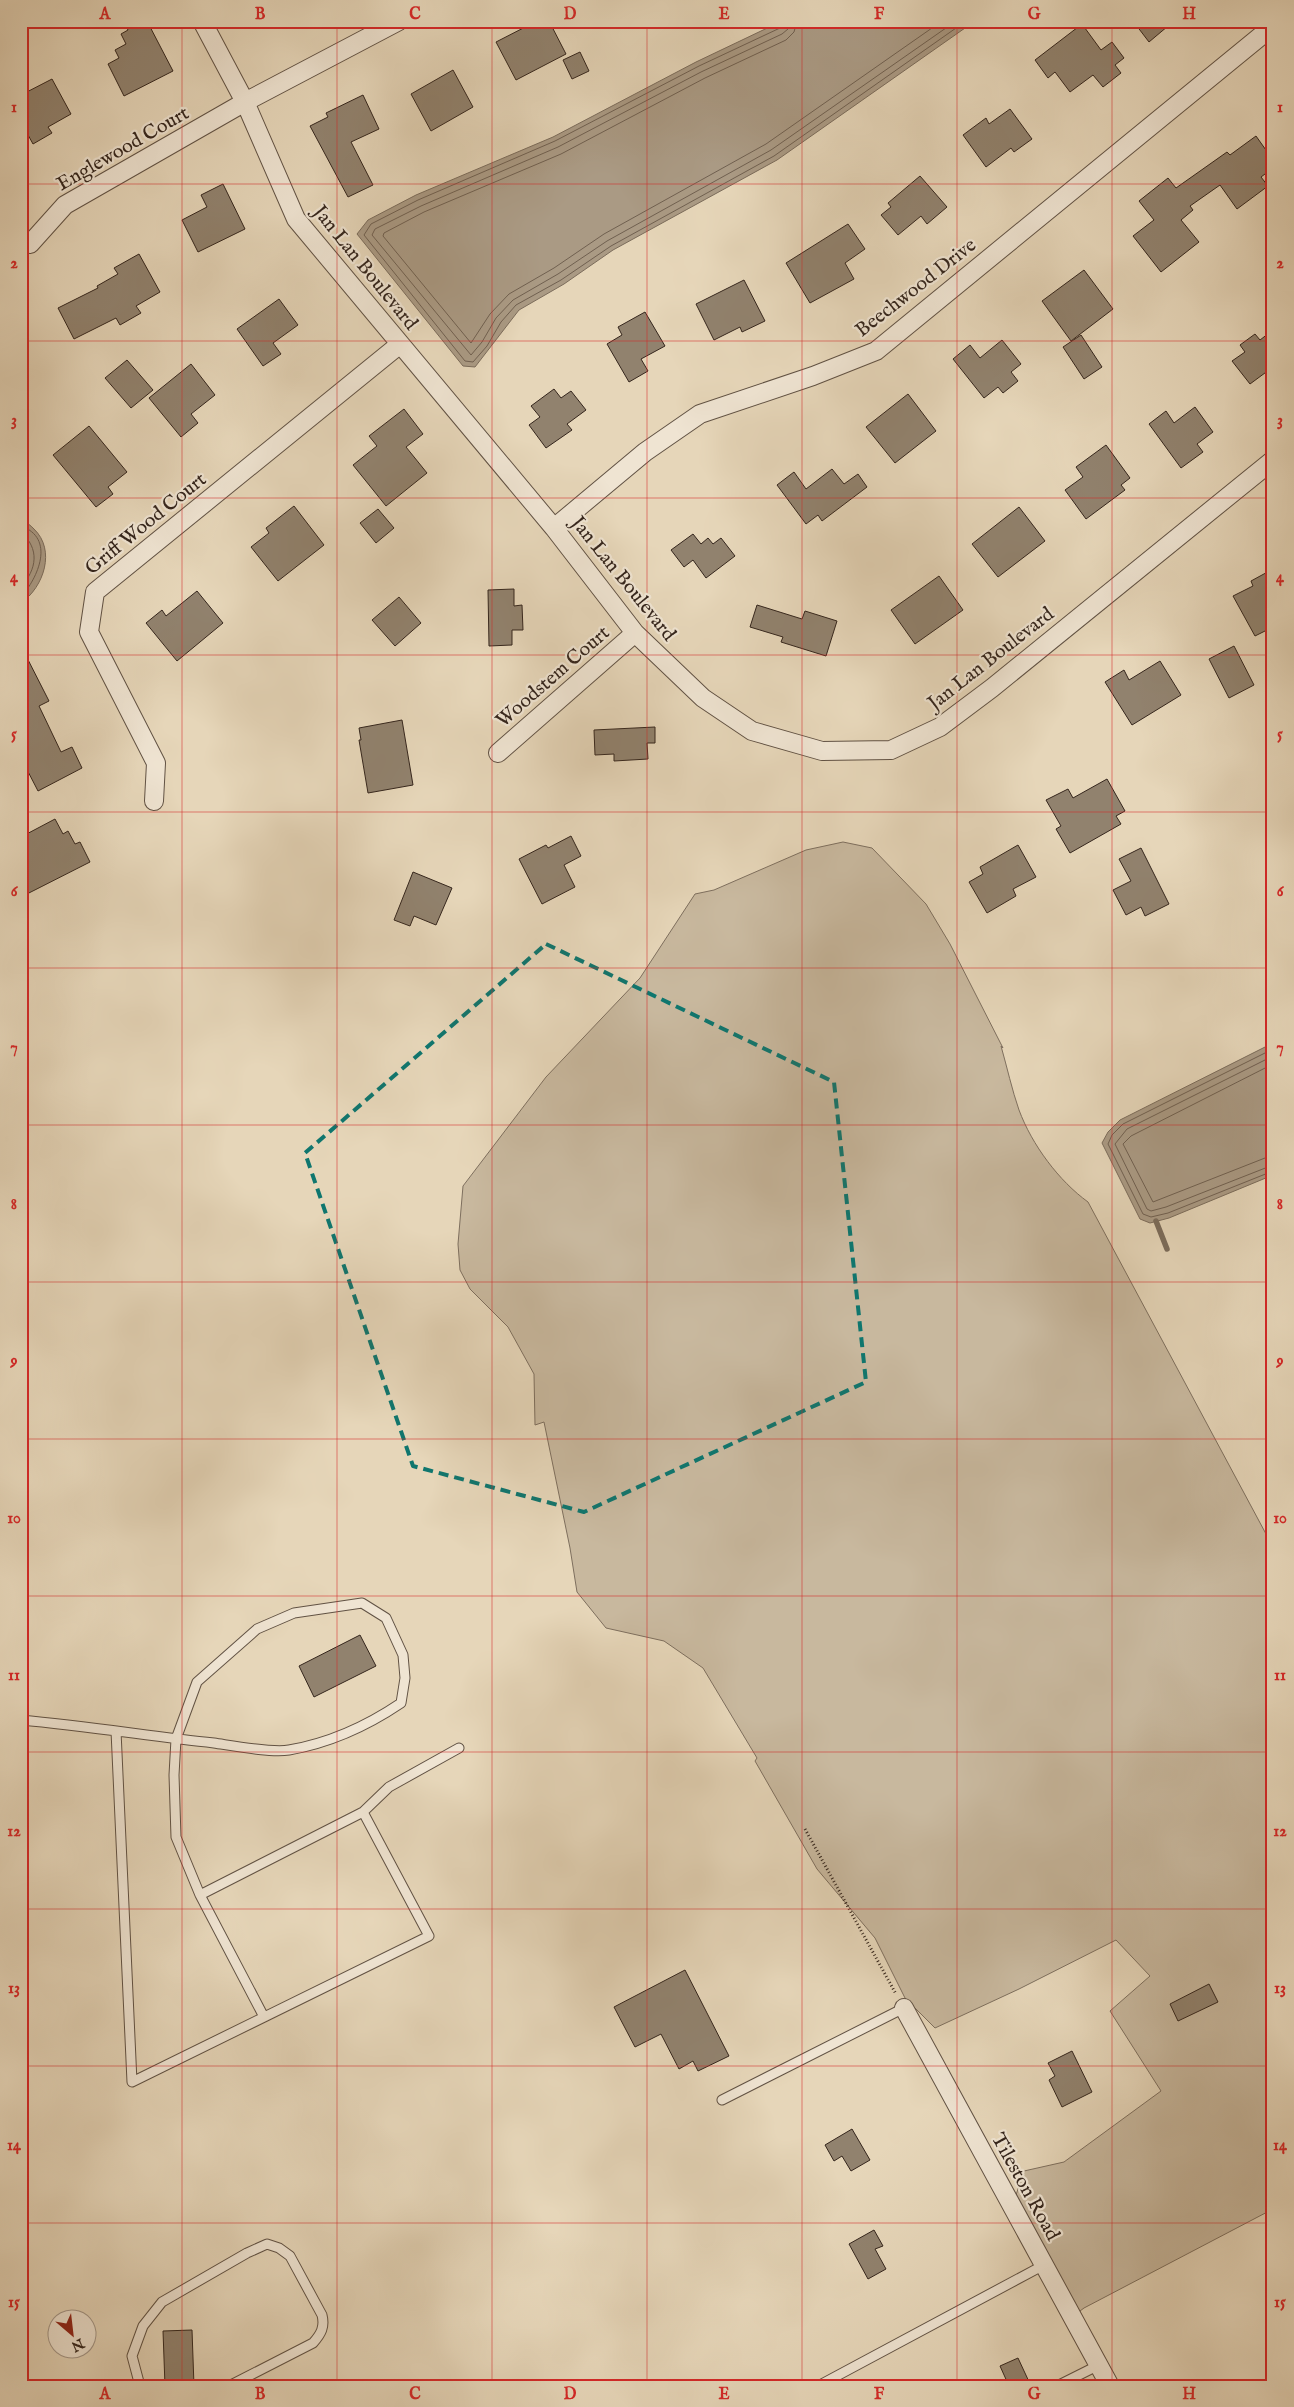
<svg xmlns="http://www.w3.org/2000/svg" width="1294" height="2407" viewBox="0 0 1294 2407" font-family="'IM FELL English',serif">
<style>
.green{fill:#c8b89e;stroke:#7e6f5e}
.water{fill:#aa9a84;stroke:#7b6c5b}
.lines{fill:none;stroke-linecap:round;stroke-linejoin:round}
.shore{stroke:#706050;stroke-width:1}
.stream{stroke:#7b6c5b;stroke-width:5.5}
.building{fill:#91826e;stroke:#35261d}
.lane-casing{stroke:#615244;stroke-width:11}
.street-casing{stroke:#615244;stroke-width:20}
.path{stroke:#35261d;stroke-width:3;stroke-dasharray:1 2.5;stroke-linecap:butt}
.lane{stroke:#efe4d2;stroke-width:9}
.street{stroke:#efe4d2;stroke-width:18}
.marked{fill:none;stroke:#0f766e;stroke-width:4;stroke-dasharray:10 6;stroke-linejoin:round}
.grid{fill:none;stroke:#d62828;stroke-width:1;stroke-opacity:0.55}
.labels{text-anchor:middle;dominant-baseline:central;stroke-width:4.5;stroke-linejoin:round;paint-order:stroke}
.street-label{font-size:20px;fill:#35261d;stroke:#efe4d2}
.neatline{fill:none;stroke:#d62828;stroke-width:2}
.grid-label{font-size:16px;text-anchor:middle;font-weight:bold;fill:#d62828}
</style>
<rect width="100%" height="100%" fill="#e6d6b9"/>
<filter id="stains"><feTurbulence type="fractalNoise" baseFrequency=".004" numOctaves="4"/><feColorMatrix values="0 0 0 0 .2 0 0 0 0 .09 0 0 0 0 .02 0 0 0 .5 -.17"/></filter>
<radialGradient id="worn" r=".72"><stop offset=".6" stop-color="#630" stop-opacity="0"/><stop offset="1" stop-color="#630" stop-opacity=".3"/></radialGradient>
<path class="green" d="M843,842L872,848L926,904L950,944L1003,1048L1001,1046C1007,1067 1012,1090 1019,1110C1032,1145 1059,1181 1088,1202L1273,1547V2209L1084,2308L1080,2311V2317L1014,2201L1024,2171L1064,2162L1161,2091L1110,2011L1150,1976L1116,1940L1019,1989L935,2028L905,1998L875,1938L817,1869L755,1761L757,1758L703,1668L664,1641L606,1628L577,1592L570,1548L544,1422L535,1425L534,1374L508,1327L470,1289L460,1270L458,1244L463,1186L546,1077L640,978L695,894L714,890L806,850Z"/>
<path class="water" d="M782,21H975L777,160L613,250L564,284L519,310L475,367L463,366L357,234L368,220L416,195L553,137L696,62Z
M21,521C27,522 30,525 34,529C56,550 44,587 21,603Z
M1273,1043V1175L1169,1218L1150,1223L1140,1219L1102,1143L1108,1132L1120,1120Z"/>
<g class="lines">
<path class="shore" d="M783,21L780,28L699,66L555,141L418,200L371,224L364,235L465,361L473,362L487,346L501,322L516,305L561,280L611,246L774,156L966,21
M789,21L788,29L782,34L701,72L558,147L421,206L375,229L372,235L471,355L482,342L496,318L513,300L558,274L607,241L771,150L956,21
M797,21L794,32L786,40L705,78L561,154L424,212L384,233L383,236L471,343L490,314L509,294L554,268L604,234L766,144L942,21
M21,526C56,538 38,578 21,597
M21,532C40,549 37,569 21,587
M1273,1049L1123,1124L1112,1135L1108,1144L1143,1214L1151,1217L1168,1213L1273,1171
M1273,1056L1127,1129L1115,1144L1147,1209L1151,1211L1166,1207L1273,1165
M1273,1064L1131,1136L1123,1144L1153,1202L1265,1158L1273,1157"/>
<path class="stream" d="M1156,1221L1167,1249"/>
</g>
<path class="building" d="M123,21H147L173,71L124,96L108,64L119,58L115,50L126,44L121,34L128,30Z
M537,21H549L566,54L516,80L496,42Z
M1133,21H1174L1149,42Z
M1082,24L1101,50L1112,42L1124,58L1115,65L1121,73L1103,87L1093,75L1070,92L1055,72L1048,78L1035,60Z
M580,52L589,71L572,79L563,60Z
M453,70L473,107L431,131L411,94Z
M52,79L71,114L48,127L52,133L33,144L21,122V95Z
M363,95L379,129L351,142L373,185L348,197L310,126L328,117L326,113Z
M1010,109L1032,139L1014,152L1011,148L986,167L963,135L986,118L989,124Z
M1256,136L1273,160V168L1261,177L1268,186L1237,209L1220,185L1190,206L1193,210L1181,220L1199,242L1161,272L1133,236L1154,220L1139,201L1168,178L1176,188L1227,152L1230,155Z
M920,176L947,207L927,224L921,216L898,235L881,215L891,207L888,203Z
M223,184L245,229L198,252L182,220L207,207L201,195Z
M848,224L865,249L845,263L854,279L810,303L786,263Z
M139,254L160,292L136,306L141,313L120,325L116,318L74,339L58,308L98,288L97,286L118,274L114,268Z
M1084,270L1113,309L1071,341L1042,301Z
M744,280L765,321L742,332L740,327L714,340L696,304Z
M279,299L298,325L273,343L281,354L263,366L237,329Z
M645,312L665,346L641,359L648,371L629,382L607,344L622,335L618,327Z
M1273,330V367L1250,384L1232,361L1245,352L1240,345L1255,334L1260,340Z
M1081,335L1102,367L1084,379L1063,347Z
M1002,340L1021,364L1011,372L1018,381L1003,393L998,387L984,398L953,359L970,345L980,358Z
M127,360L153,390L131,408L105,378Z
M191,364L215,395L191,414L198,423L181,437L149,398Z
M554,389L561,398L571,391L586,410L567,424L572,430L546,448L529,425L540,417L531,406Z
M908,394L936,431L895,463L866,427Z
M1195,407L1213,432L1197,444L1203,452L1181,468L1149,424L1166,411L1174,423Z
M404,409L423,434L406,447L427,473L386,506L353,465L377,446L369,436Z
M89,426L127,472L108,487L113,494L96,507L53,455Z
M1106,445L1130,478L1121,485L1125,490L1086,519L1065,490L1083,477L1076,467Z
M832,469L844,484L858,474L867,487L822,521L818,515L806,524L777,485L794,472L806,489Z
M294,506L324,545L278,581L251,547L269,533L266,528Z
M1019,507L1045,541L998,577L972,544Z
M378,509L394,528L376,543L360,523Z
M693,534L701,544L708,538L713,544L721,538L735,556L706,578L693,560L684,567L671,550Z
M1273,569V627L1255,636L1233,596L1253,586L1251,581Z
M939,576L963,610L915,644L891,610Z
M514,589V606L522,605L523,630H512V645L489,646L488,590Z
M197,591L223,623L177,661L146,623L162,610L166,616Z
M399,597L421,623L395,646L372,620Z
M757,605L802,619L805,611L837,621L826,656L781,642L783,637L750,627Z
M21,646L49,701L39,706L61,752L72,747L82,768L38,791L21,758Z
M1234,646L1254,685L1229,698L1209,659Z
M1160,661L1181,695L1132,725L1105,682L1124,670L1129,680Z
M402,720L413,785L368,793L359,740H361L359,728Z
M655,727V743H647L648,759L614,761V754L595,755L594,730Z
M1107,779L1125,811L1116,816L1121,824L1070,853L1056,829L1061,826L1046,800L1068,789L1073,798Z
M55,819L63,834L68,831L75,844L80,842L90,862L21,897V837Z
M571,836L581,856L564,865L575,887L542,904L519,859L546,845L548,848Z
M1018,845L1036,877L1013,889L1016,896L987,913L969,882L983,874L980,867Z
M1141,848L1169,904L1145,916L1141,907L1126,915L1113,890L1131,881L1119,859Z
M413,872L452,888L436,925L414,916L410,926L394,920Z
M360,1635L376,1666L314,1697L299,1666Z
M685,1970L729,2056L698,2071L693,2061L679,2069L661,2034L635,2047L614,2007Z
M1209,1984L1218,2002L1178,2021L1170,2004Z
M1072,2051L1092,2092L1062,2107L1049,2080L1055,2076L1048,2063Z
M852,2129L870,2160L851,2171L842,2156L834,2161L825,2145Z
M874,2230L883,2246L875,2249L886,2269L868,2279L849,2244Z
M192,2330L194,2386H165L163,2331Z
M1018,2358L1031,2386H1009L1000,2366Z"/>
<g class="lines">
<g class="lane-casing">
<path id="lane" d="M21,1720C86,1726 150,1736 214,1743C234,1746 271,1753 289,1750C330,1743 367,1726 401,1703L405,1678L403,1655L386,1618L362,1603L294,1613L257,1629L197,1682L176,1739L174,1775L176,1837L200,1895L363,1812L389,1787L459,1748
M116,1731L132,2082L429,1936L363,1812
M200,1895L264,2017
M722,2100L904,2008
M140,2386L132,2356L143,2326L162,2302L247,2253L267,2244L279,2248L290,2256L322,2315C325,2327 321,2334 313,2343L229,2386
M818,2386L1044,2265
M1057,2386L1099,2365"/>
</g>
<g class="street-casing">
<path id="street" d="M202,21L245,102L296,219L554,528L635,633L703,698L752,731L822,751L891,750L940,727L992,688L1273,460
M30,244L65,205L245,102L399,21
M554,528L645,452L700,414L813,376L876,351L1273,26
M498,753L635,633
M154,801L156,763L89,632L95,592L399,345
M904,2008L1110,2386"/>
</g>
<path class="path" d="M805,1829L896,1994"/>
<use href="#lane" class="lane"/>
<use href="#street" class="street"/>
</g>
<path class="marked" d="M546,944L834,1082L866,1382L584,1512L413,1466L305,1153Z"/>
<path class="grid" d="M182,21V2386M337,21V2386M492,21V2386M647,21V2386M802,21V2386M957,21V2386M1112,21V2386M21,184H1273M21,341H1273M21,498H1273M21,655H1273M21,812H1273M21,968H1273M21,1125H1273M21,1282H1273M21,1439H1273M21,1596H1273M21,1752H1273M21,1909H1273M21,2066H1273M21,2223H1273"/>
<g class="labels">
<g class="street-label">
<text transform="translate(123 149) rotate(-30)">Englewood Court</text>
<text transform="translate(365 268) rotate(51)">Jan Lan Boulevard</text>
<text transform="translate(916 288) rotate(-38)">Beechwood Drive</text>
<text transform="translate(146 524) rotate(-39)">Griff Wood Court</text>
<text transform="translate(623 579) rotate(51)">Jan Lan Boulevard</text>
<text transform="translate(991 659) rotate(-38)">Jan Lan Boulevard</text>
<text transform="translate(553 677) rotate(-41)">Woodstem Court</text>
<text transform="translate(1025 2187) rotate(61)">Tileston Road</text>
</g>
</g>
<rect width="1294" height="2407" fill="none" stroke="#e6d6b9" stroke-width="55"/>
<g transform="translate(72 2334) rotate(152)"><circle r="24" fill="#efe4d2" stroke="#a5988a"/>
<path d="M0-4L9 19L0 12L-9 19Z" fill="#8f2418"/>
<text y="-8" font-size="14" font-weight="bold" text-anchor="middle" fill="#35261d">N</text>
</g>
<rect x="28" y="28" width="1238" height="2352" class="neatline"/>
<g class="grid-label">
<text x="105" y="19">A</text>
<text x="260" y="19">B</text>
<text x="415" y="19">C</text>
<text x="570" y="19">D</text>
<text x="724" y="19">E</text>
<text x="879" y="19">F</text>
<text x="1034" y="19">G</text>
<text x="1189" y="19">H</text>
<text x="14" y="112">1</text>
<text x="1280" y="112">1</text>
<text x="14" y="268">2</text>
<text x="1280" y="268">2</text>
<text x="14" y="425">3</text>
<text x="1280" y="425">3</text>
<text x="14" y="582">4</text>
<text x="1280" y="582">4</text>
<text x="14" y="739">5</text>
<text x="1280" y="739">5</text>
<text x="14" y="896">6</text>
<text x="1280" y="896">6</text>
<text x="14" y="1052">7</text>
<text x="1280" y="1052">7</text>
<text x="14" y="1209">8</text>
<text x="1280" y="1209">8</text>
<text x="14" y="1366">9</text>
<text x="1280" y="1366">9</text>
<text x="14" y="1523">10</text>
<text x="1280" y="1523">10</text>
<text x="14" y="1680">11</text>
<text x="1280" y="1680">11</text>
<text x="14" y="1836">12</text>
<text x="1280" y="1836">12</text>
<text x="14" y="1993">13</text>
<text x="1280" y="1993">13</text>
<text x="14" y="2150">14</text>
<text x="1280" y="2150">14</text>
<text x="14" y="2307">15</text>
<text x="1280" y="2307">15</text>
<text x="105" y="2399">A</text>
<text x="260" y="2399">B</text>
<text x="415" y="2399">C</text>
<text x="570" y="2399">D</text>
<text x="724" y="2399">E</text>
<text x="879" y="2399">F</text>
<text x="1034" y="2399">G</text>
<text x="1189" y="2399">H</text>
</g>
<rect width="100%" height="100%" filter="url(#stains)"/>
<rect width="100%" height="100%" fill="url(#worn)"/>
</svg>
